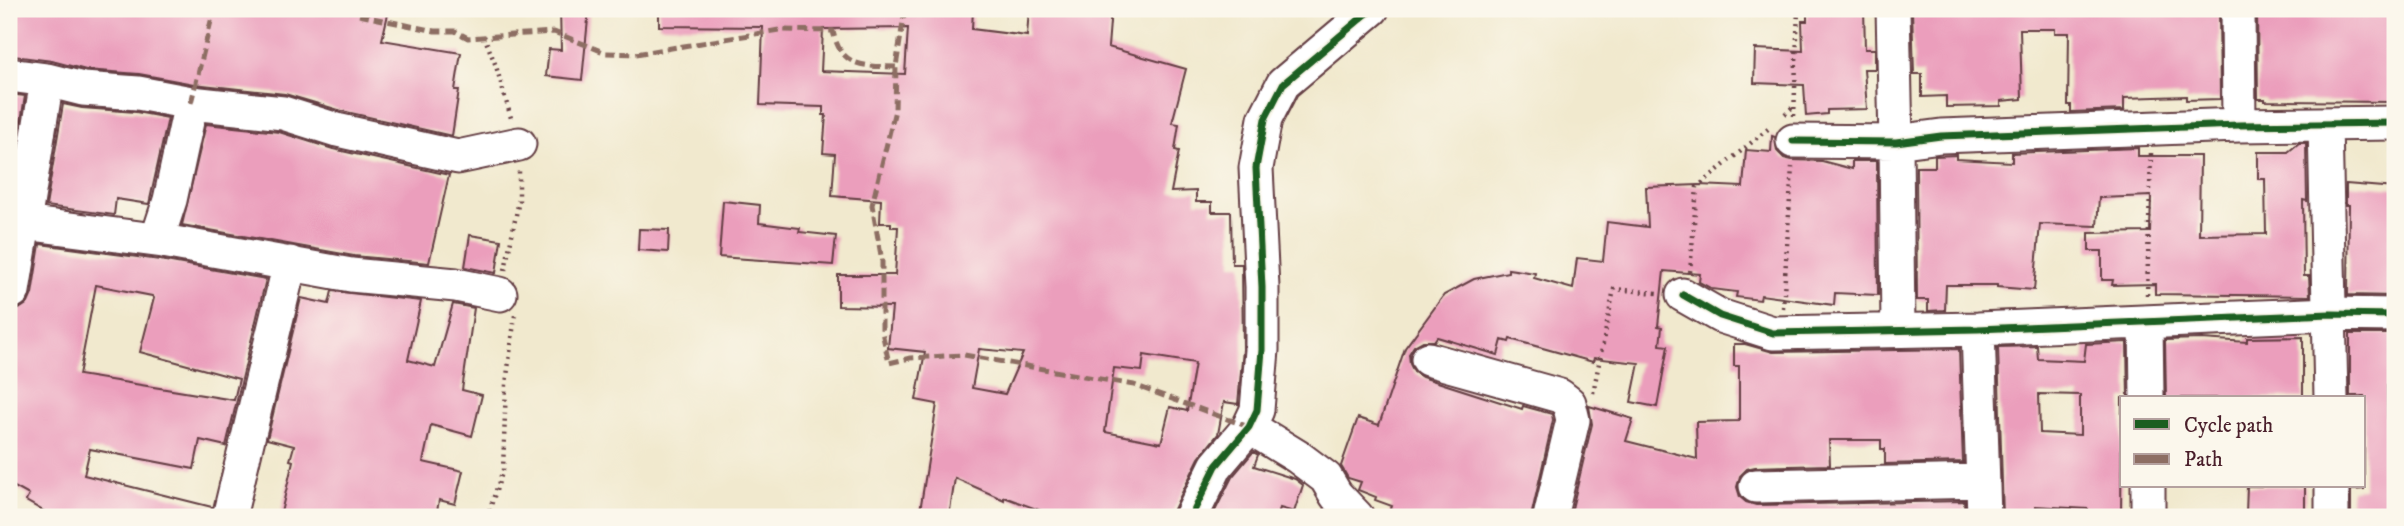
<svg xmlns="http://www.w3.org/2000/svg" width="2404" height="526" viewBox="0 0 2404 526" font-family="'IM FELL DW Pica',serif">
<style>
.building{fill:#eb9ebc;fill-rule:evenodd}
.lines{fill:none;stroke-linecap:round;stroke-linejoin:round}
.minor-casing{stroke:#633d43;stroke-width:37}
.path{stroke:#633d43;stroke-width:4.5;stroke-dasharray:2 5;stroke-linecap:butt}
.minor{stroke:#fff;stroke-width:33}
.quiet{stroke:#8d6e63;stroke-width:5;stroke-dasharray:10 5;stroke-linecap:butt}
.cycleway-casing{stroke:#fbf7ec;stroke-width:11}
.cycleway{stroke:#1b5e20;stroke-width:7}
</style>
<rect width="100%" height="100%" fill="#fbf7ec"/>
<filter id="ink" filterUnits="userSpaceOnUse"><feTurbulence type="fractalNoise" baseFrequency=".0143" numOctaves="2"/><feDisplacementMap in="SourceGraphic" scale="14" xChannelSelector="R" yChannelSelector="G"/><feConvolveMatrix kernelMatrix="1 2 1 2 8 2 1 2 1" color-interpolation-filters="sRGB"/></filter>
<filter id="wash" filterUnits="userSpaceOnUse"><feTurbulence type="fractalNoise" baseFrequency=".00686" numOctaves="4" result="noise"/><feDisplacementMap in="SourceGraphic" scale="28" xChannelSelector="R" yChannelSelector="G"/><feGaussianBlur stdDeviation="1.57" result="paint"/><feColorMatrix in="noise" values="0 0 0 0 0 0 0 0 0 0 0 0 0 0 0 0 0 1.4 0 .05"/><feComposite in="paint" operator="in"/></filter>
<g filter="url(#wash)">
<rect width="100%" height="100%" fill="#f1e9ce"/>
<g id="blocks">
<path class="building" d="M9,9H386L385,13L388,14L382,40L461,53L455,90H459L452,136L342,111L285,94L194,84L139,74L86,70L52,61L13,56L15,36L9,35Z
M560,9H589L582,80L546,76L549,49L561,50Z
M659,9H973L972,29L1027,36L1029,9H1111L1108,47L1186,69L1172,123L1179,124L1175,150L1179,151L1171,192L1196,191V202H1212V212H1231L1232,264H1242L1243,349L1238,404L1224,402L1218,434L1199,458L1174,509L1172,517H1058L1004,497V500L955,478L949,517H919L937,404L916,400L925,352L888,348L892,307L838,306V275H895L898,227H891V223H880L881,200L832,196L835,154L823,153L826,115H823V107L760,105L763,27L659,26ZM908,28L905,74L821,71L823,29ZM979,349L1023,353L1005,394L972,388ZM1144,355L1195,363L1187,411L1170,407L1161,443L1105,432L1114,368L1142,371Z
M1807,9H1864L1865,49H1875V69H1864L1867,109L1827,110V114L1806,116L1804,85L1754,83L1755,49L1803,51L1802,21H1807Z
M1912,9H2219L2220,99L2186,100V96L2124,98V110L2071,112V105H2068L2069,33H2055V29H2020L2022,99L2001,101V106L1946,107V96L1922,97V74H1914Z
M2257,9H2395V102L2265,101V99H2258Z
M9,94L25,96L9,196Z
M63,104L82,108L136,112L168,118L149,204L116,199L114,215L46,206Z
M206,124L279,132L333,149L449,175L429,263L354,256L182,225Z
M1772,136L1775,137L1777,151L1784,158L1792,160L1822,161L1852,169V161H1877L1878,295L1835,293L1834,305L1761,295L1760,300L1736,297L1737,292L1712,289L1699,282L1700,274L1664,271L1658,326L1662,327L1660,345L1668,346L1657,407L1631,402L1639,363L1594,358L1593,362L1510,339L1509,342L1502,340L1498,355L1437,337L1434,341H1423L1414,346L1409,354L1410,364L1414,372L1422,377L1522,409L1523,406L1552,414L1553,420L1531,517H1388L1392,506L1375,500L1376,497L1358,490L1361,482L1348,478L1341,466L1358,418L1379,425L1405,348L1444,295L1474,279L1508,272V269L1535,273L1534,278L1573,289L1577,258L1603,261L1607,222L1648,227L1646,187L1699,185L1743,187L1746,150L1771,152Z
M2299,143H2306L2307,201L2303,200L2304,276H2309L2310,296L2155,294V284L2112,285L2113,280H2102V251H2089V233L2150,232L2151,196L2099,198L2097,226L2040,224L2034,290L1997,287V285H1946L1945,310L1928,311V300H1917L1916,167H1935V156L1956,155V159L2012,162V153L2138,148V156H2200L2199,235L2266,234L2265,179H2258V152H2288Z
M2346,184L2395,188V296L2348,295L2349,205H2346Z
M723,201L760,205L759,223L800,228L799,232L836,236L833,265L719,257Z
M639,229L669,230L668,252L638,250Z
M470,235L501,240L496,273L465,267Z
M40,244L160,260L266,279L226,446L200,440L194,469L90,449L84,475L212,507L210,517H54L26,501L29,495L9,484V310L19,309L28,303L32,294ZM96,285L152,296L154,298L140,352L239,379L234,400L79,375Z
M332,291L421,301L408,360L435,367L453,304L474,308L462,390L482,395L472,436L431,425L423,462L463,471L455,504L439,500L436,517H280L293,461L290,460L294,446L267,439L301,298L329,304Z
M2350,334H2395V386L2387,385L2389,478H2395V517H2351V490L2364,489V396H2350Z
M2303,337V398H2166L2165,340L2202,339L2247,342V338Z
M2127,342L2128,398H2122L2121,517H2088V509L2036,506V517H2003L1998,347L2037,346L2038,359L2084,361L2086,344ZM2039,394L2080,395V435L2040,433Z
M1734,344H1745L1773,352L1959,349L1963,462L1885,464V449H1881V440H1829L1830,465L1755,467L1747,469L1740,476L1737,487L1740,497L1746,502L1756,505L1964,501L1965,517H1570L1592,424L1589,406L1633,419L1626,441L1697,459L1696,422L1739,421V366H1734Z
M1253,452L1258,455L1254,466L1295,479L1303,485L1294,512L1280,508L1277,517H1212L1232,477Z
M2247,486H2305V517H2261V514H2246Z"/>
</g>
</g>
<g filter="url(#ink)">
<use href="#blocks" fill-opacity="0" stroke="#633d43" stroke-width="2"/>
<g class="lines">
<g class="minor-casing">
<path id="minor" d="M1893,9L1896,142L1898,330
M2238,9L2239,125
M9,75L47,80L83,89L138,93L191,103L283,113L337,130L458,157L519,144
M2325,124L2331,398
M1793,141L1896,142L1941,136L2239,125L2395,123
M9,221L163,241L351,275L456,285L500,294
M157,240L170,200L191,103
M13,291L47,80
M1683,295L1720,316L1773,333L1978,329L2330,314L2395,315
M2146,322L2147,398
M1978,329L1984,517
M1428,359L1560,396L1569,403L1573,420L1550,517
M1249,427L1298,457L1326,478L1336,495L1357,517
M1756,486L1983,481
M2148,486V517
M2332,486V517
M229,517L290,263
M1191,517L1216,466L1249,427L1257,410L1262,350V287L1256,168L1265,119L1283,84L1372,9"/>
</g>
<path class="path" d="M484,36L496,66L511,118
M1785,114L1795,105
M1794,116L1798,9
M505,270L519,200V171
M1690,272L1697,187L1768,129
M2147,295L2151,153
M1783,308L1792,167
M1593,393L1614,289L1657,293
M487,517L503,470L506,384L515,315"/>
<use href="#minor" class="minor"/>
<path class="quiet" d="M905,9L896,67L895,110L872,205L882,261V332L889,363L910,358L964,355L1134,385L1249,427
M359,15L435,31H455L468,38L554,32L606,53L636,54L779,30L833,31C841,68 864,66 896,67
M191,103L214,9"/>
<g class="cycleway-casing">
<path id="cycleway" d="M1793,141L1896,142L1941,136L2239,125L2395,123
M1683,295L1720,316L1773,333L1978,329L2330,314L2395,315
M1191,517L1216,466L1249,427L1257,410L1262,350V287L1256,168L1265,119L1283,84L1372,9"/>
</g>
<use href="#cycleway" class="cycleway"/>
</g>
</g>
<rect width="2404" height="526" fill="none" stroke="#fbf7ec" stroke-width="35"/>
<rect x="2120" y="396" width="245" height="91" fill="#fbf7ec" stroke="#b4a19f" stroke-width="2"/>
<rect x="2134" y="419" width="35" height="10" fill="#1b5e20" stroke="#b4a19f" stroke-width="2"/>
<text x="2184" y="432" font-size="21" fill="#4a1f2b">Cycle path</text>
<rect x="2134" y="454" width="35" height="10" fill="#8d6e63" stroke="#b4a19f" stroke-width="2"/>
<text x="2184" y="466" font-size="21" fill="#4a1f2b">Path</text>
</svg>
